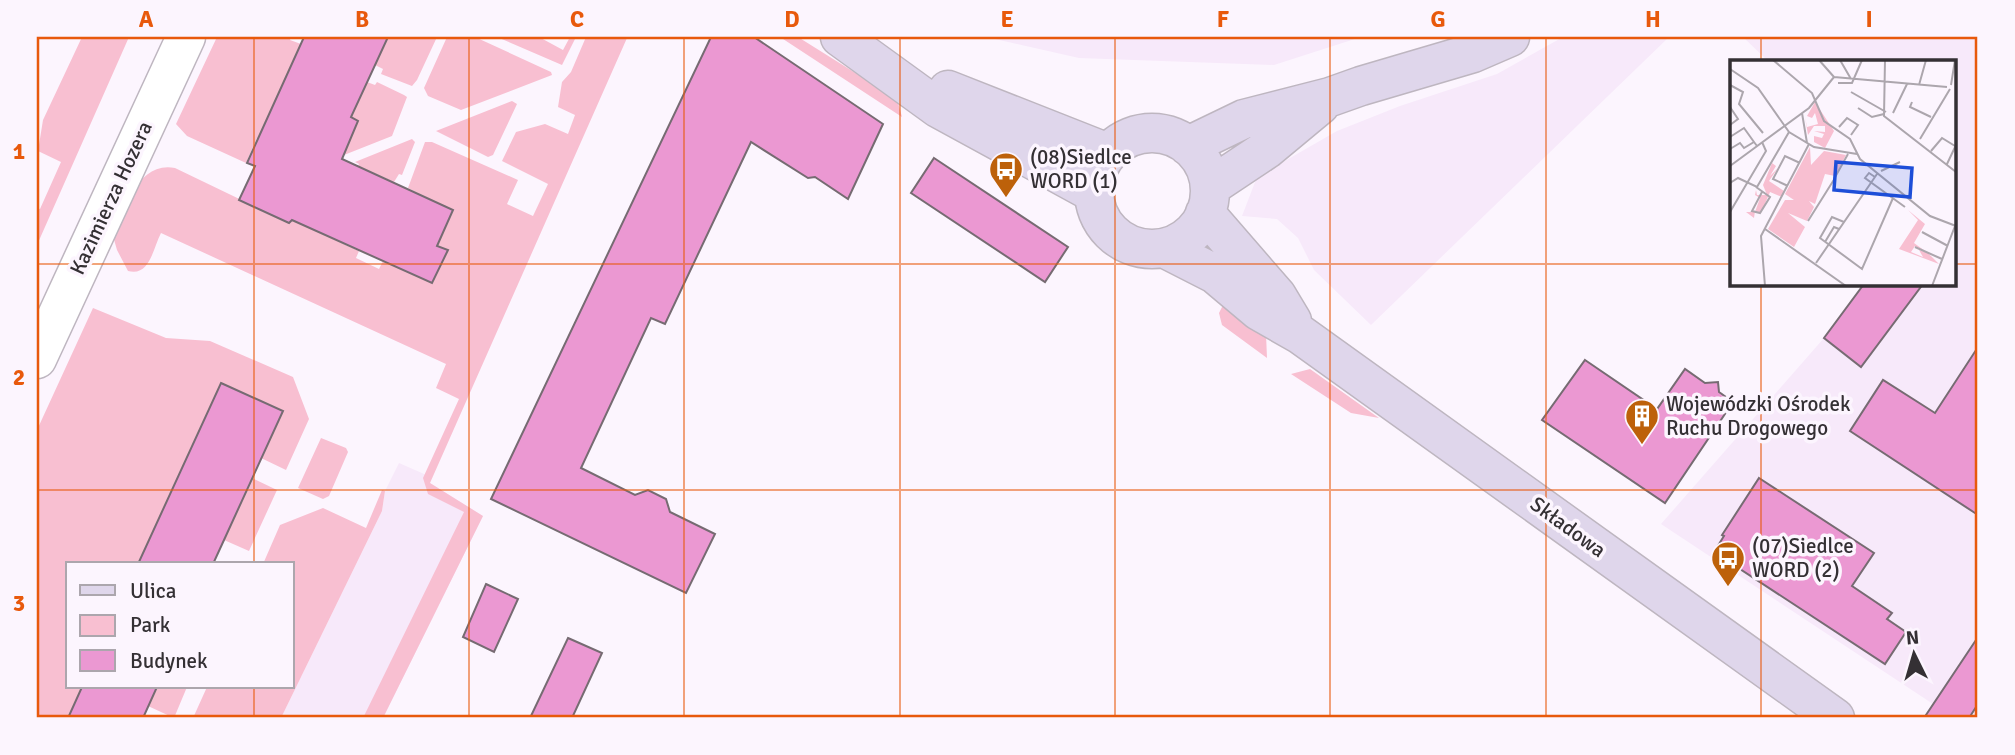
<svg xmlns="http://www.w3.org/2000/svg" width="2015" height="755" viewBox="0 0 2015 755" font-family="Signika,sans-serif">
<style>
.built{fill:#f7e9fa}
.green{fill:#f8bfd1}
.building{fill:#eb98d2;stroke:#766b72;stroke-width:2}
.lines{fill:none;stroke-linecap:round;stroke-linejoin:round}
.street-casing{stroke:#beb6c0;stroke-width:41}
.secondary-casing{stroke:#beb6c0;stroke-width:41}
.street{stroke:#fff;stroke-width:38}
.secondary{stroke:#dfd6eb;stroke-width:38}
.grid{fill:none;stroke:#e8590c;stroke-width:2;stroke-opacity:0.55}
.labels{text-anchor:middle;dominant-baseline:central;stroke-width:7;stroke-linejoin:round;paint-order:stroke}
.poi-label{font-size:21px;fill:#343034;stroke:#fcf5fe;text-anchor:start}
.street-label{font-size:21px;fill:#343034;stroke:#fcf5fe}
.inset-road{fill:none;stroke:#aca6ad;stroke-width:2}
.view{fill:#1d4ed8;fill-opacity:0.15;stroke:#1d4ed8;stroke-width:3.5}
.inset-edge{fill:none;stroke:#343034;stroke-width:3.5}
.neatline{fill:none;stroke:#e8590c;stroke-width:2.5}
.grid-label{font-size:23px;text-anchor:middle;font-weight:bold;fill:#e8590c}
</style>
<rect width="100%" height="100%" fill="#fcf5fe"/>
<path class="built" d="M986,37H1361L1274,65L1079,58Z
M1563,37H1669L1371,325L1314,270L1298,238L1277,219L1242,216L1257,177L1337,131L1400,106L1497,74Z
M1743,37H1978V718H1933L1927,714L1933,704L1661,524L1824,338L1863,284H1954V61H1768Z
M399,463L431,477L430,483L483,516L383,718H281L382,511L385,491Z"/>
<path class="green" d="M82,37H129L37,245V208L40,209L61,162L38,151L43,120Z
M217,37H291L290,40L301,44L266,141L257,138L246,163L187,136L176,124Z
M388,37H437L417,80L412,86L381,74L383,69L375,65Z
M447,37H475L551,72L552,75L461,110L428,96L424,88Z
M497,37H539L563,50L570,37H576L562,65Z
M586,37L627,38L430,483L483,516L383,718H363L464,512L428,494L423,478L459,399L436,388L446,364L161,233C153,248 150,277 128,271L117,250L113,236C126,209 137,161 175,168L289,223L292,220L359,251L356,258L379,269L383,261L432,283L447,251L437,246L453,211L408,188L425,142H432L518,180L507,204L533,216L548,184L502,161L516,132L545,124L568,134L575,115L558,107L562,82L571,72Z
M780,37H798L897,99L902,117Z
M367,82L375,85L377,82L404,95L407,97L392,136L344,155L358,122L351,117Z
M512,101L517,104L493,155L488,157L436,131Z
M412,139L415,142L402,175L399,174L394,182L358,166L359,164L355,162Z
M1225,301L1266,334L1267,358L1222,325L1219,313Z
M93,308L166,338L210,341L293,377L309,419L286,470L261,458L282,411L221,383L138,564H68V687H82L68,718H37V430Z
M1310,369L1379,418L1351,413L1291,374Z
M321,438L346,448L348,452L329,496L323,499L298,488Z
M252,478L277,490L249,551L224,540Z
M382,490L385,491L382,511L281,718H193L207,687H292V564H263L280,525L323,508L366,528Z
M158,687H187L174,718L148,706Z"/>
<path class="building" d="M304,37H388L351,117L358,121L342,159L453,210L437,246L448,250L432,283L292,220L289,223L239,200L255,166L247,163Z
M711,37H754L883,124L848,199L815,177L808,178L751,142L665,324L651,318L581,468L635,495L648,490L666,499L670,512L715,534L686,593L491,499Z
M934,158L1068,247L1045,282L911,193Z
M1864,284H1923L1861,367L1824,338Z
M1978,347V515L1850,431L1883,380L1935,413Z
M1585,360L1657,409L1685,369L1705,383L1718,382L1719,392L1733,402L1665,503L1542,420Z
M221,383L283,411L224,540L213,564H138Z
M1759,478L1874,553L1852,586L1892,613L1887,619L1906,632L1885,664L1714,552L1724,536L1722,535Z
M486,584L518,599L494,652L463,637Z
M1978,637V704L1969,718H1924Z
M568,638L602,653L572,718H530Z
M82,687H157L143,718H68Z"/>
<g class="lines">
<g class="street-casing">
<path id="street" d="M37,359L186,37"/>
</g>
<g class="secondary-casing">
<path id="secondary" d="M840,37L938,108L1094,193
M948,90L1108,153
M1094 191a58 58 0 1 1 116 0a58 58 0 1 1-116 0Z
M1188,146L1244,119L1330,97L1361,86L1473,53L1510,37
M1210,187L1267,149L1320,105
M1205,213L1277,296L1292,321
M1164,248L1215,274L1259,311L1301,335L1835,718"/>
</g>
<use href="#street" class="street"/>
<use href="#secondary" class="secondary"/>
</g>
<path class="grid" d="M254,37V564M469,37V718M684,37V718M900,37V718M1115,37V718M1330,37V718M1546,37V718M1761,37V61M37,264H1731M1954,264H1978M1761,284V718M37,490H1978M254,687V718"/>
<defs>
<g id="bus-pin" transform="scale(1.75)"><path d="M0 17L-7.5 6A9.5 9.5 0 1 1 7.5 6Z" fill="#bd610a" stroke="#fcf5fe"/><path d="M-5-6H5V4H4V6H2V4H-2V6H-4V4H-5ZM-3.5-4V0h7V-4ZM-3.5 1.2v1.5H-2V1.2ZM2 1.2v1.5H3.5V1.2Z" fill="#fff"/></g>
<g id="building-pin" transform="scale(1.75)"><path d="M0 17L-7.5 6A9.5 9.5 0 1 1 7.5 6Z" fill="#bd610a" stroke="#fcf5fe"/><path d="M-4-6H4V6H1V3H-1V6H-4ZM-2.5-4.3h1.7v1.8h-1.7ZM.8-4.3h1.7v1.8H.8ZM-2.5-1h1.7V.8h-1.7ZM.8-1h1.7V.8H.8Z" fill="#fff"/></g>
</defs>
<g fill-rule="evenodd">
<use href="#bus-pin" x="1006" y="169"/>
<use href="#building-pin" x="1642" y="416"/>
<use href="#bus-pin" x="1728" y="558"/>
</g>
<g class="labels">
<g class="poi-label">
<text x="1030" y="157">(08)Siedlce<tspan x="1030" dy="24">WORD (1)</tspan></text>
<text x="1666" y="404">Wojewódzki Ośrodek<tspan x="1666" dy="24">Ruchu Drogowego</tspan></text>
<text x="1752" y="546">(07)Siedlce<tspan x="1752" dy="24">WORD (2)</tspan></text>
</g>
<g class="street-label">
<text transform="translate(111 198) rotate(-65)">Kazimierza Hozera</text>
<text transform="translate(1568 527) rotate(36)">Składowa</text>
</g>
</g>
<g transform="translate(1730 60)">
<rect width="226" height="226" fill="#fcf5fe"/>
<path d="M85,42L104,71L95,88L84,82V76L92,78L94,74L84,71L95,72V66H84L78,75L75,57L77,67L88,64L85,53L82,58L77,56ZM80,87L81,105L94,91L116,95L105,116L95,114L85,144L79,141L84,147L77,161L58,153L75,167L64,187L38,169L55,140H64L55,134ZM42,103L46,106L40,116L48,108L39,121L54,131L57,127L52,137L40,132L31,153L25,151L24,158L16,152H25L30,138L25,135L26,130L27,135H37L33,125ZM178,150L195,164L184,183L195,191L185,186L181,192L193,197L189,190L198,193L209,204L169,189L188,160Z" fill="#f8bfd1"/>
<path class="inset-road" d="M43,0L82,33L94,61L120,79L130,99L200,156L226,166M89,0L104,17M110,0L121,19M155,0L154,56L226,112M0,9L28,28L59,72L84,87L127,94M104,17L217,27M108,23H122L132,0M0,25L13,32L9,44L33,73M189,25L196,0M221,25L225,0M121,32L156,52M182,42L180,47L201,57M0,47L8,59L0,65M128,48L142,57L154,54M72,53L77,83M163,53L177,24M109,67L117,58L128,65L121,75M0,77L14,68L24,82M190,79L220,29M0,89L10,83L14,88L24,82L27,86M201,91L212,78L225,86M217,104L226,85M0,106L79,48L104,17M151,111L170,102M145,117L139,113L135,118L175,147M104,119L118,94M0,123L8,118L27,127L59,72M58,126L43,119L55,96L70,103M26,127L40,137L30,153L22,151L32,132M0,152L36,91L32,82M78,161L105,118M114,162L102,157L90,178L132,209L163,138M35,169L116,226M192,172L218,186M95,182L104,167L109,169M185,187L212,199M86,203L147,114M35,226L31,176L79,84M202,226L225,166"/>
<path class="view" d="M106,102L182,108L180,137L104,130Z"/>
<rect width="226" height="226" class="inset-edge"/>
</g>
<rect width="2015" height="755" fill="none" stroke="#fcf5fe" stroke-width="77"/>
<rect x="66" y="562" width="228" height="126" fill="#fcf5fe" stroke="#aca6ad" stroke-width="2"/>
<rect x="80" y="585" width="35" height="10" fill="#dfd6eb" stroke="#aca6ad" stroke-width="2"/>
<text x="130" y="598" font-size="21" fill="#343034">Ulica</text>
<rect x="80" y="615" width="35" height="21" fill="#f8bfd1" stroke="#aca6ad" stroke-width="2"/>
<text x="130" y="632" font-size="21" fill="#343034">Park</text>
<rect x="80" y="650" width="35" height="21" fill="#eb98d2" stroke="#aca6ad" stroke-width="2"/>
<text x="130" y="668" font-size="21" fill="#343034">Budynek</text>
<g transform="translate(1914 654) rotate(355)" stroke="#fcf5fe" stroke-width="5" paint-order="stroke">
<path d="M0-5L12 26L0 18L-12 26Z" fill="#343034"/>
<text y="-10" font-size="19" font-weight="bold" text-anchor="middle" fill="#343034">N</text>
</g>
<rect x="38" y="38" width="1938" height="678" class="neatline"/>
<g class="grid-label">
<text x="146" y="27">A</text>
<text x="362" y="27">B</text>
<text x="577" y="27">C</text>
<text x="792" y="27">D</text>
<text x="1007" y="27">E</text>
<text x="1223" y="27">F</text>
<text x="1438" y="27">G</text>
<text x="1653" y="27">H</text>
<text x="1869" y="27">I</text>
<text x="19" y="159">1</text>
<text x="19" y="385">2</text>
<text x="19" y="611">3</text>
</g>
</svg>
